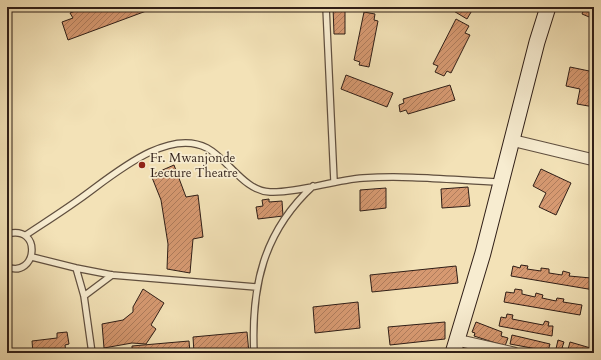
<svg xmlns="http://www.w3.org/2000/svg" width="601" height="360" viewBox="0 0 601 360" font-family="Cardo,serif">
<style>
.building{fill:url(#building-hatch);stroke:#2f1e17}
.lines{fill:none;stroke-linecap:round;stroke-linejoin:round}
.service-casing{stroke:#604f3f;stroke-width:8}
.minor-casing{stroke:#604f3f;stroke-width:13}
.secondary-casing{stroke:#2f1e17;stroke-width:17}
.service{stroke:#f7ecd0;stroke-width:5.5}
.minor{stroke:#f7ecd0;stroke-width:11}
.secondary{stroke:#f7ecd0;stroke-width:15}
.poi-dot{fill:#8f2418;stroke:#f7ecd0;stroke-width:1.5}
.labels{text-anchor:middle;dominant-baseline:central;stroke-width:3.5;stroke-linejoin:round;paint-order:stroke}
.poi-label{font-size:13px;fill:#2f1e17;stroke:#f7ecd0;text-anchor:start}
</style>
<defs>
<pattern id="building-hatch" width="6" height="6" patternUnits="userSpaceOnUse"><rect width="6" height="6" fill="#d69971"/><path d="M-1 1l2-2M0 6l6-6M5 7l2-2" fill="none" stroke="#ae7c5c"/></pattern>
</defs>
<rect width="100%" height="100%" fill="#f3e2b7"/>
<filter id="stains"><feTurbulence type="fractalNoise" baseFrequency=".005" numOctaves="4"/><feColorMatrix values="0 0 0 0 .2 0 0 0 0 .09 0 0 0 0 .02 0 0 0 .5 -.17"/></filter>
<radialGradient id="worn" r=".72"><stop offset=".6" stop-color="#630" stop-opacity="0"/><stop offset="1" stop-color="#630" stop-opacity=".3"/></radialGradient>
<path class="building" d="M86,7H157L68,40L62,22L73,18L70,13Z
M333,7H345V34H334Z
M447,7H474L467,19Z
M585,7H594V19L582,14Z
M364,12L375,14L374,20L378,21L369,67L359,65L360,62L354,60Z
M456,19L469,26L465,33L470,35L451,73L447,71L444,76L435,72L438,66L433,64Z
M570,67L594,72V107L577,104L580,89L566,86Z
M346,75L393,93L387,107L341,89Z
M450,85L455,100L408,114L406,110L400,112L399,105L404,103L403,99Z
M174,165L186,197L198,195L203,237L193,239L190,273L167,269L168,244L161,200L151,175Z
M541,169L571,183L556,215L539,207L546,193L533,186Z
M468,187L470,206L442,208L441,189Z
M386,188V208L360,211V190Z
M269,199V202L282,201L283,216L258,219L256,207L263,206L262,200Z
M521,265L528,266L527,269L541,271V268L549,269V273L562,275L563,271L570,273L569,276L591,278V280H594V290L511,276L513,266L520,268Z
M456,266L458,283L372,292L370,275Z
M143,289L164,303L151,325L156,329L146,344L132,343L104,348L102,324L123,320L133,312V307Z
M515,289L522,290V294L535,297L536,293L543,295L542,298L556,301L557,298L564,299L563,302L582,305L580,315L504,302L506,292L514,293Z
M358,302L360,328L315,333L313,307Z
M507,314L513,315L512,319L543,325L545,321L549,322L548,326H553L552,336L499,326L501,317L506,318Z
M445,322V339L390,345L388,327Z
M476,322L502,332L501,336L508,338L505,346L474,336L475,333L472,332Z
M67,332L69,344L65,345L66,353H33L32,341L57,338V333Z
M247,332L249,353H194L193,337Z
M512,335L550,344L548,351L510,344Z
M558,340L564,342L562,348L566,349L565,353H555Z
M189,341L190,353H132V346Z
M570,342L594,349V353H567Z
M7,347H10L11,353H7Z
M471,347L492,353H469Z
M287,350V353H258Z"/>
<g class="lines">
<g class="service-casing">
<path id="service" d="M326,7L334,181
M7,234C43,224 37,279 7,267
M26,235C44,223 63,211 81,198C112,176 167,127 207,148C229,160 244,191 270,192C299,193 333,180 363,178C408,175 454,180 499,182
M32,257L76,268L112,275L256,287
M76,268L84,296L92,353
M84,296L112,275
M254,353C251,287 263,232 313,186"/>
</g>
<g class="minor-casing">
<path id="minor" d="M511,140L594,160
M457,340L514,353"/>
</g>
<g class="secondary-casing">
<path id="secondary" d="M453,353L483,253L537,42L548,7"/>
</g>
<use href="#service" class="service"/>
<use href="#minor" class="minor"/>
<use href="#secondary" class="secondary"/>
</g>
<circle class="poi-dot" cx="142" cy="165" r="4"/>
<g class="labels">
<g class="poi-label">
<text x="150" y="158">Fr. Mwanjonde<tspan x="150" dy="15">Lecture Theatre</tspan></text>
</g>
</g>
<rect width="601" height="360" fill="none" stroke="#f3e2b7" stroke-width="24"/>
<rect x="8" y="8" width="585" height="344" fill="none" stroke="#2f1e17" stroke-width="2"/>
<rect x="12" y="12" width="577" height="336" fill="none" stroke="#2f1e17"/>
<rect width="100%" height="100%" filter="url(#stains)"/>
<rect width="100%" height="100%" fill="url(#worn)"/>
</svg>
